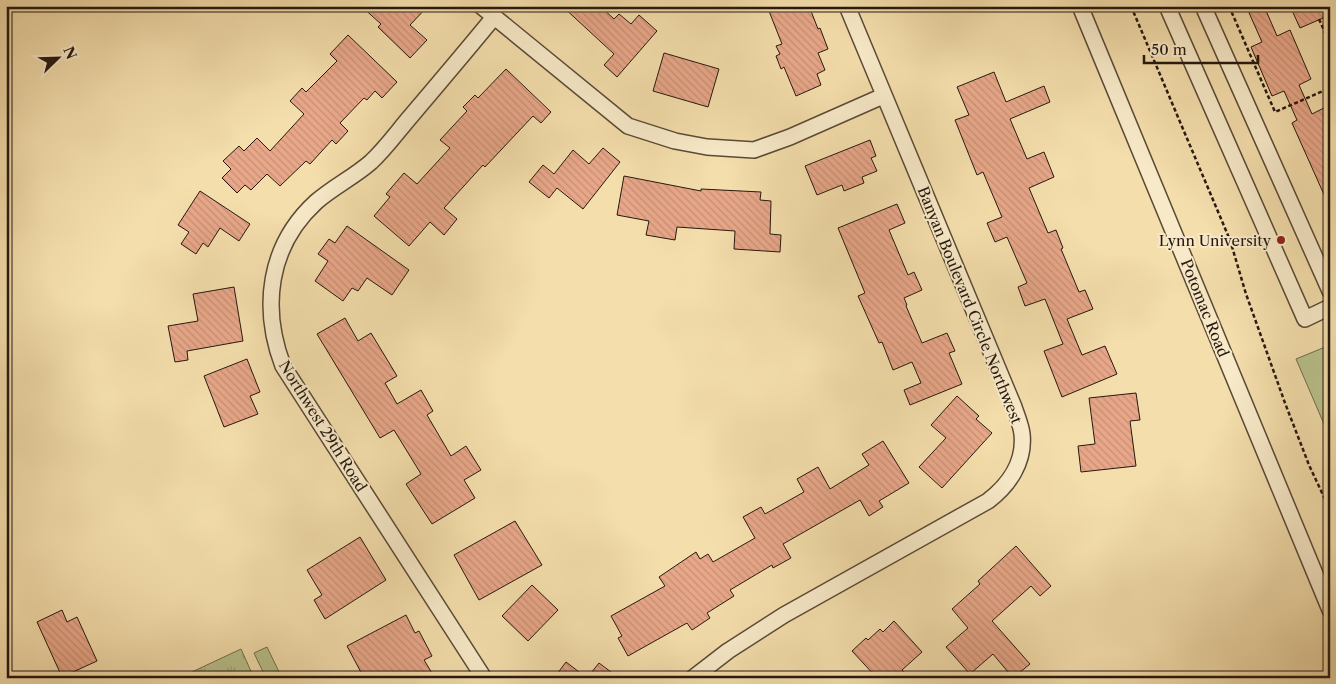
<svg xmlns="http://www.w3.org/2000/svg" width="1336" height="684" viewBox="0 0 1336 684" font-family="'Libre Caslon Text',serif">
<style>
.grass{fill:#b9c28c;stroke:#706d4e}
.park{fill:url(#park-tufts);stroke:#706d4e}
.building{fill:url(#building-back-hatch);stroke:#26180f}
.lines{fill:none;stroke-linecap:round;stroke-linejoin:round}
.minor-casing{stroke:#5a4a36;stroke-width:18}
.path{stroke:#26180f;stroke-width:2.5;stroke-dasharray:4 2.5;stroke-linecap:butt}
.minor{stroke:#f8eac9;stroke-width:15}
.poi-dot{fill:#8f2418;stroke:#f8eac9;stroke-width:2}
.labels{text-anchor:middle;dominant-baseline:central;stroke-width:4;stroke-linejoin:round;paint-order:stroke}
.poi-label{font-size:15px;fill:#26180f;stroke:#f8eac9;text-anchor:end}
.street-label{font-size:15px;fill:#26180f;stroke:#f8eac9}
</style>
<defs>
<pattern id="park-tufts" width="24" height="20" patternUnits="userSpaceOnUse" patternTransform="scale(1.25)"><rect width="24" height="20" fill="#b9c28c"/><path d="M3 7l-1-3M5 7V3M7 7l1-3M15 17l-1-3M17 17v-4M19 17l1-3" fill="none" stroke="#9fa678"/></pattern>
<pattern id="building-back-hatch" width="6" height="6" patternUnits="userSpaceOnUse" patternTransform="scale(1.25)"><rect width="6" height="6" fill="#e8a789"/><path d="M-1 5l2 2M0 0l6 6M5-1l2 2" fill="none" stroke="#c78f75"/></pattern>
</defs>
<rect width="100%" height="100%" fill="#f4deac"/>
<filter id="stains"><feTurbulence type="fractalNoise" baseFrequency=".004" numOctaves="4"/><feColorMatrix values="0 0 0 0 .2 0 0 0 0 .09 0 0 0 0 .02 0 0 0 .5 -.17"/></filter>
<radialGradient id="worn" r=".72"><stop offset=".6" stop-color="#630" stop-opacity="0"/><stop offset="1" stop-color="#630" stop-opacity=".3"/></radialGradient>
<path class="grass" d="M1330,345V438L1296,359Z
M267,647L281,676L277,678H266L254,653Z"/>
<path class="park" d="M241,649L254,678H179Z"/>
<path class="building" d="M361,6H428L410,25L427,40L410,58L378,27L381,24Z
M562,6H600L614,19L619,14L631,24L639,15L657,31L617,77L604,65L614,54Z
M767,6H809L818,29L820,28L828,49L818,53L825,70L817,74L821,85L796,96L784,67L781,69L776,56L780,54L776,46L782,44Z
M1246,6H1264L1277,36L1290,30L1311,79L1299,85L1312,114L1330,105V208L1292,123L1297,120L1284,91L1272,96L1251,47L1262,42Z
M1290,6H1330V15L1300,28Z
M348,35L397,82L382,98L375,91L367,100L364,98L340,123L348,131L336,144L332,140L310,164L306,161L280,186L267,174L251,190L245,185L237,193L222,178L231,169L223,161L239,146L244,151L257,138L270,151L304,114L290,101L302,88L306,92L337,61L330,54Z
M664,53L719,69L708,107L653,91Z
M506,69L551,112L541,123L533,116L485,167L483,165L444,208L457,219L444,235L430,222L409,246L374,216L390,197L386,194L404,173L417,184L450,148L440,140L467,111L463,107L475,95L478,98Z
M994,72L1006,102L1044,86L1050,102L1010,119L1027,159L1044,152L1054,177L1029,188L1048,233L1056,230L1063,248L1061,249L1079,292L1085,290L1093,309L1067,319L1082,355L1105,346L1117,374L1062,397L1044,351L1063,344L1045,299L1025,306L1018,287L1027,283L1007,237L995,242L987,223L1002,217L983,172L977,175L955,120L969,115L957,87Z
M870,140L876,156L871,158L877,171L862,177L864,183L844,191L842,185L817,195L805,166Z
M603,148L620,162L583,209L557,188L549,198L529,182L543,165L554,174L573,150L589,164Z
M624,176L701,191V189L761,192L760,200L771,201L770,234L781,235L780,252L734,249L735,231L677,227L675,240L646,235L649,221L617,215Z
M200,191L250,224L239,241L220,228L208,247L203,243L196,254L181,244L189,232L178,225Z
M897,204L905,223L889,230L908,275L914,272L922,290L904,298L907,305L906,306L922,343L947,333L955,351L949,353L962,384L910,405L904,390L921,383L912,362L893,370L882,342L879,343L858,296L865,293L838,228Z
M347,226L409,270L392,295L367,278L358,291L352,288L343,301L315,281L328,261L318,254L329,239L335,243Z
M234,287L243,341L187,351L188,360L175,362L168,326L198,321L193,294Z
M345,318L358,341L371,333L397,376L385,383L397,404L421,390L433,411L427,415L451,456L466,446L481,470L464,480L475,498L432,524L406,484L421,474L394,430L380,438L317,334Z
M247,359L260,392L250,396L258,414L224,427L204,376Z
M1136,393L1140,420L1130,421L1136,466L1081,472L1078,446L1095,444L1089,398Z
M957,396L979,416L976,419L992,433L942,488L919,467L946,438L931,425Z
M883,441L909,483L879,501L883,507L869,516L860,500L783,544L791,558L773,568L772,565L730,590L734,596L707,613L710,618L692,630L687,623L628,656L618,638L622,636L611,616L665,586L659,577L696,552L700,559L708,554L713,562L755,538L743,517L761,507L765,514L804,492L797,479L818,467L830,489L869,465L862,454Z
M515,521L542,565L479,600L454,555Z
M360,537L386,580L325,619L314,600L322,595L307,570Z
M1016,546L1051,586L1040,596L1031,586L992,621L1030,664L1013,678L993,654L970,674L946,647L968,628L952,609L980,584L978,581Z
M532,585L558,610L528,641L502,616Z
M62,610L67,622L77,617L97,661L62,677L37,622Z
M406,615L415,633L419,631L432,656L424,660L435,678H364L347,646Z
M894,621L922,652L902,670L909,678H877L852,651L866,638L868,640L880,629L883,632Z
M566,662L587,678H554Z
M599,663L619,678H587Z"/>
<g class="lines">
<g class="minor-casing">
<path id="minor" d="M481,6L628,126L675,141L707,147L754,150L790,137L883,96
M1080,6L1330,610
M1167,6L1305,319L1330,307
M1203,6L1330,291
M484,678L283,366C261,308 268,246 316,202C333,187 354,177 371,162C386,148 398,131 411,116C439,83 467,50 494,17
M693,678L728,651L784,615L988,501C1009,485 1025,462 1022,434C1021,425 1017,416 1014,407L847,6"/>
</g>
<path class="path" d="M1131,6L1230,240L1246,294L1285,403L1309,465L1330,510
M1229,6L1275,112L1330,88
M1319,19L1330,44"/>
<use href="#minor" class="minor"/>
</g>
<circle class="poi-dot" cx="1281" cy="240" r="5"/>
<g class="labels">
<g class="poi-label">
<text x="1271" y="240">Lynn University</text>
</g>
<g class="street-label">
<text transform="translate(970 305) rotate(68)">Banyan Boulevard Circle Northwest</text>
<text transform="translate(1205 308) rotate(68)">Potomac Road</text>
<text transform="translate(323 426) rotate(58)">Northwest 29th Road</text>
</g>
</g>
<rect width="1336" height="684" fill="none" stroke="#f4deac" stroke-width="25"/>
<rect x="8" y="8" width="1321" height="669" fill="none" stroke="#26180f" stroke-width="2.5"/>
<rect x="12" y="12" width="1311" height="659" fill="none" stroke="#26180f"/>
<g transform="translate(58 58) rotate(67)" stroke="#f8eac9" stroke-width="4" paint-order="stroke">
<path d="M0-4L9 19L0 12L-9 19Z" fill="#26180f"/>
<text y="-8" font-size="14" font-weight="bold" text-anchor="middle" fill="#26180f">N</text>
</g>
<path d="M1144 55v8h114v-8" fill="none" stroke="#26180f" stroke-width="2.5"/>
<text x="1151" y="55" font-size="15" fill="#26180f" stroke="#f8eac9" stroke-width="4" paint-order="stroke">50 m</text>
<rect width="100%" height="100%" filter="url(#stains)"/>
<rect width="100%" height="100%" fill="url(#worn)"/>
</svg>
